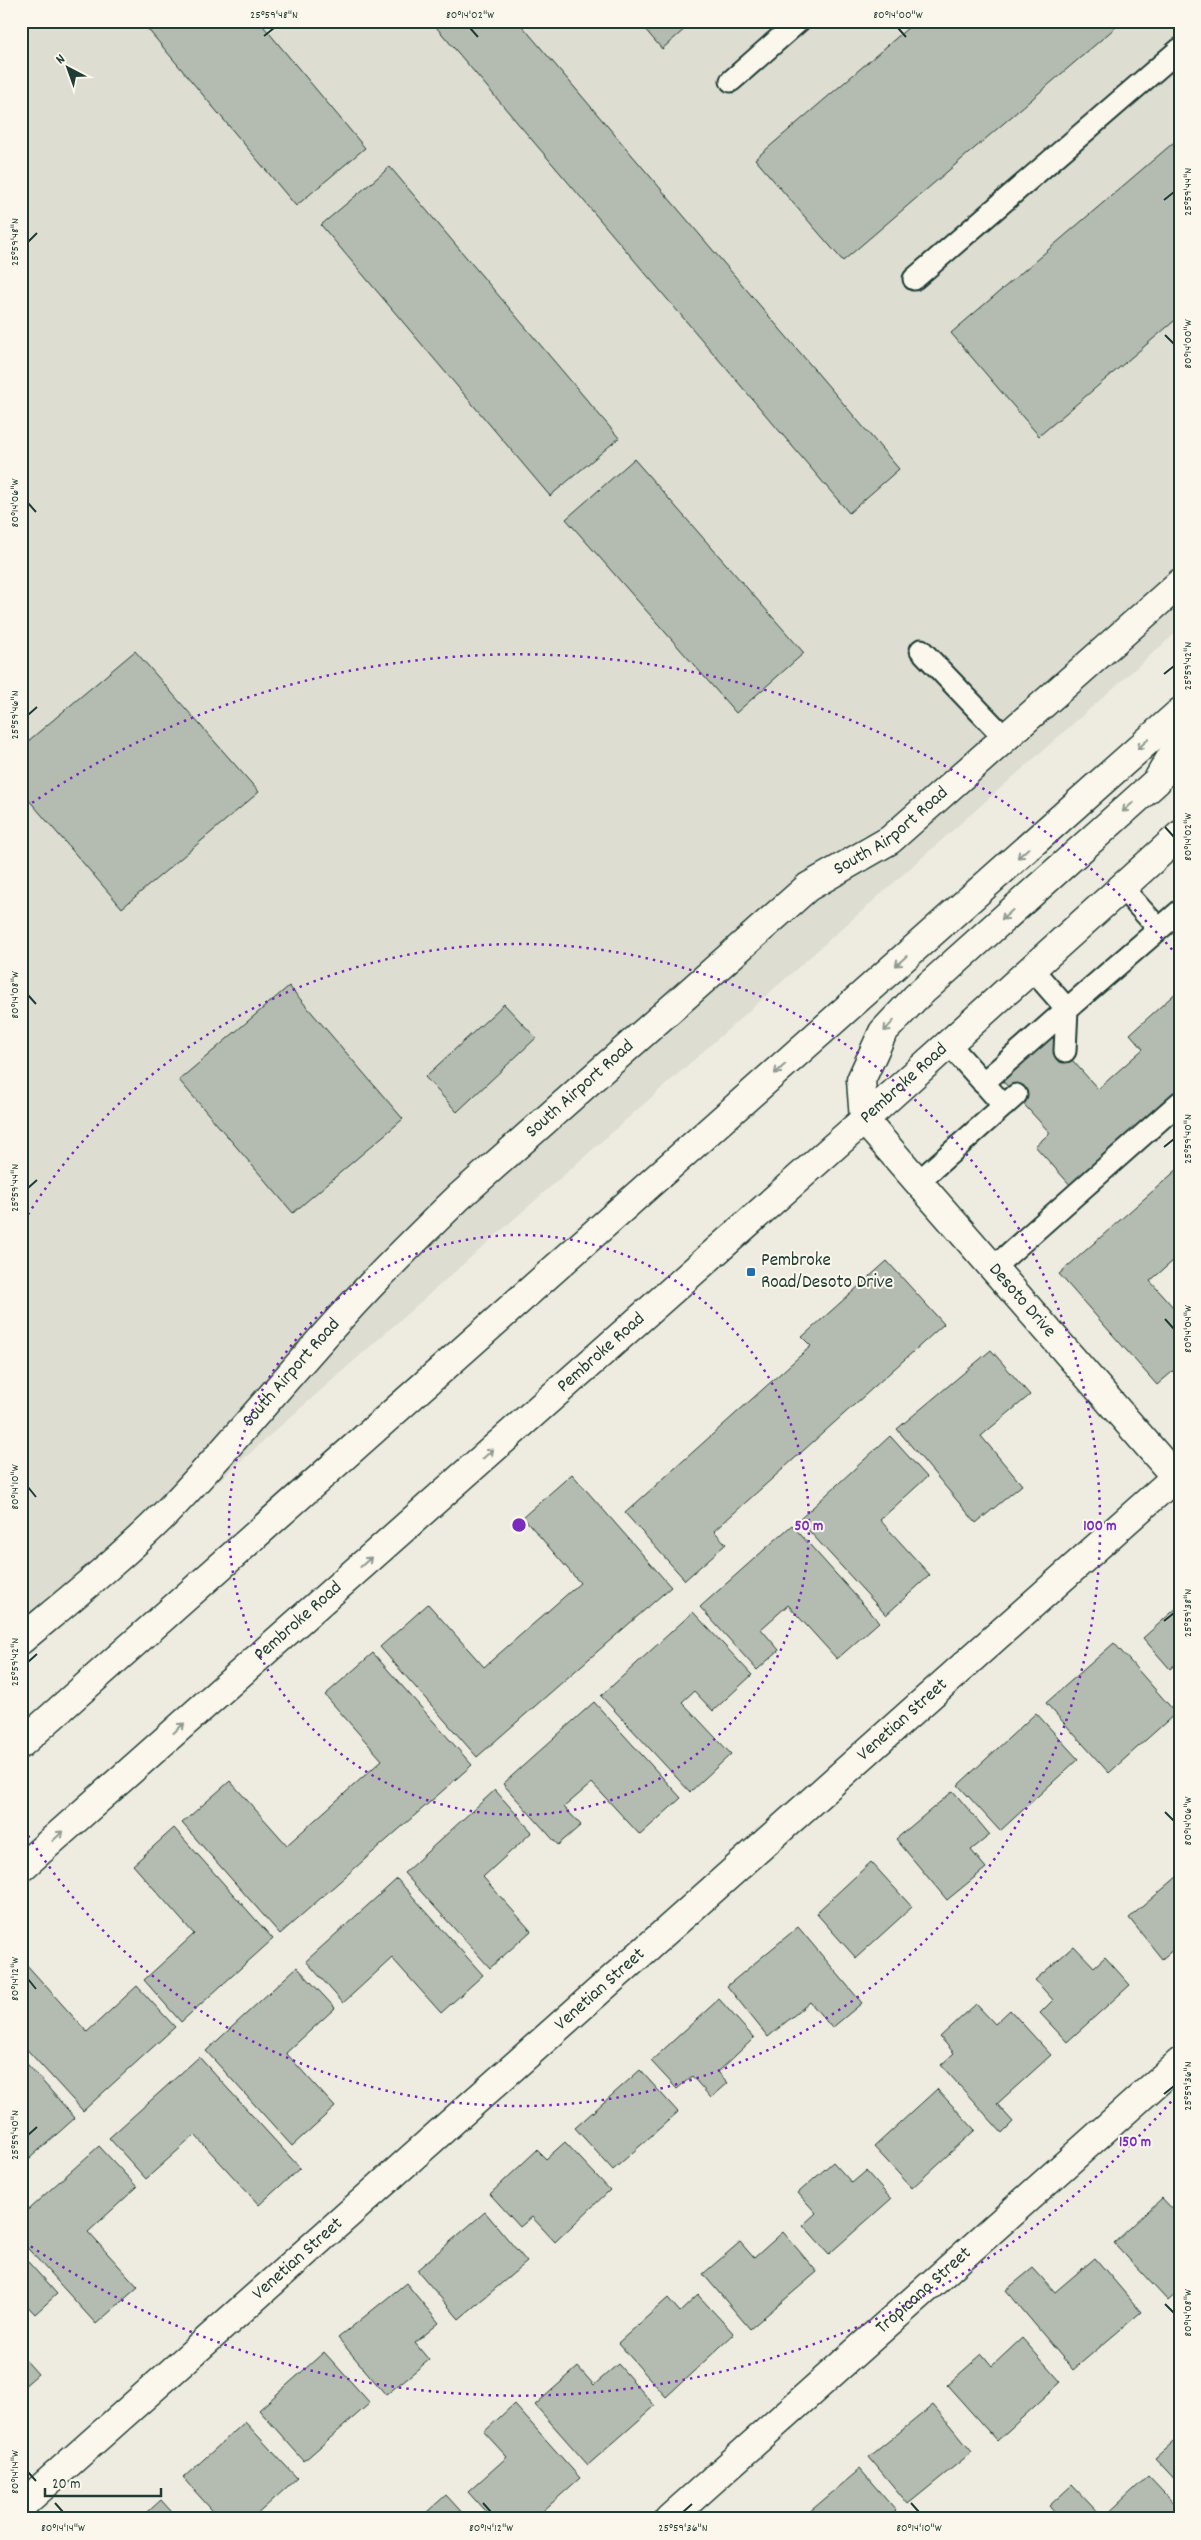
<svg xmlns="http://www.w3.org/2000/svg" width="1201" height="2540" viewBox="0 0 1201 2540" font-family="Dekko,sans-serif">
<style>
.built{fill:#ddddd2}
.building{fill:#b4bbb0;stroke:#1f3d34}
.lines{fill:none;stroke-linecap:round;stroke-linejoin:round}
.lane-casing{stroke:#1f3d34;stroke-width:25}
.street-casing{stroke:#1f3d34;stroke-width:31}
.secondary-casing{stroke:#1f3d34;stroke-width:31}
.lane{stroke:#fbf7ec;stroke-width:21}
.street{stroke:#fbf7ec;stroke-width:28}
.secondary{stroke:#fbf7ec;stroke-width:28}
.oneway{stroke:#8d9a90}
.ticks{fill:none;stroke:#1f3d34;stroke-width:2}
.ring{fill:none;stroke:#7b2cbf;stroke-width:2.5;stroke-dasharray:2.5 5}
.poi-dot{fill:#1f6fb2;stroke:#fbf7ec;stroke-width:2}
.labels{text-anchor:middle;dominant-baseline:central;stroke-width:4;stroke-linejoin:round;paint-order:stroke}
.street-label{font-size:19px;fill:#1f3d34;stroke:#fbf7ec}
.poi-label{font-size:19px;fill:#1f3d34;stroke:#fbf7ec;text-anchor:start}
.centre{fill:#7b2cbf;stroke:#fbf7ec;stroke-width:2.5}
.ring-label{font-size:15px;text-anchor:middle;font-weight:bold;fill:#7b2cbf;stroke:#fbf7ec;stroke-width:4;stroke-linejoin:round;paint-order:stroke}
.neatline{fill:none;stroke:#1f3d34;stroke-width:2}
.ticks-label{font-size:12px;text-anchor:middle;fill:#1f3d34}
</style>
<rect width="100%" height="100%" fill="#eeece1"/>
<filter id="ink" filterUnits="userSpaceOnUse"><feTurbulence type="fractalNoise" baseFrequency=".02" numOctaves="2"/><feDisplacementMap in="SourceGraphic" scale="10" xChannelSelector="R" yChannelSelector="G"/><feConvolveMatrix kernelMatrix="1 2 1 2 8 2 1 2 1" color-interpolation-filters="sRGB"/></filter>
<g filter="url(#ink)">
<path class="built" d="M21,21H1180V629L21,1656Z"/>
<path class="building" d="M141,21H259L365,148L296,206Z
M431,21H518L899,469L849,513Z
M638,21H694L662,49Z
M916,21H1123L843,261L755,159Z
M1180,137V316L1039,436L951,333Z
M390,167L619,438L550,496L321,225Z
M634,459L804,653L736,713L566,519Z
M135,651L259,792L122,908L21,791V747Z
M289,986L403,1119L293,1213L179,1080Z
M1180,989V1095L1073,1188L1035,1146L1050,1133L999,1077L1048,1033L1098,1089L1143,1049L1130,1034Z
M504,1004L536,1038L457,1112L425,1077Z
M1180,1167V1255L1150,1281L1180,1315V1365L1157,1385L1059,1274Z
M887,1261L944,1324L714,1531L726,1544L685,1580L625,1513L811,1346L802,1337Z
M991,1350L1030,1395L981,1436L1022,1485L976,1523L897,1429Z
M890,1436L927,1477L880,1520L930,1575L886,1615L799,1520Z
M572,1474L671,1587L477,1757L380,1647L428,1604L484,1667L580,1583L523,1517Z
M792,1525L879,1622L837,1659L788,1605L761,1629L779,1650L757,1670L700,1607Z
M1180,1605V1660L1170,1669L1143,1638Z
M693,1612L752,1675L713,1711L694,1691L682,1702L731,1754L690,1792L601,1696Z
M1114,1643L1176,1713L1109,1773L1046,1703Z
M373,1653L472,1765L280,1934L182,1823L230,1781L287,1845L382,1760L325,1695Z
M594,1702L681,1798L640,1835L592,1783L564,1807L581,1825L558,1845L503,1784Z
M1036,1713L1078,1759L1000,1831L958,1785Z
M495,1790L532,1832L483,1877L531,1931L490,1968L404,1873Z
M953,1791L990,1835L971,1850L986,1868L947,1900L896,1839Z
M174,1828L273,1939L181,2022L144,1980L194,1934L133,1865Z
M871,1862L912,1907L856,1958L816,1913Z
M1178,1876L1180,1944L1162,1959L1129,1918Z
M397,1879L483,1975L441,2013L392,1958L343,2003L306,1961Z
M798,1927L862,2003L832,2028L810,2002L768,2037L727,1986Z
M1074,1946L1094,1967L1105,1957L1130,1985L1067,2042L1040,2013L1053,2000L1035,1980Z
M25,1963L87,2032L137,1986L175,2027L83,2111L21,2043V1967Z
M297,1967L335,2008L286,2053L335,2107L292,2146L206,2051Z
M719,1999L754,2038L718,2072L728,2083L711,2098L692,2076L677,2089L651,2061Z
M976,2004L995,2024L1010,2010L1051,2055L997,2104L1013,2122L1002,2133L941,2065L954,2053L940,2037Z
M21,2057L75,2118L21,2166Z
M199,2057L300,2168L259,2205L195,2135L146,2179L109,2138Z
M640,2070L678,2112L613,2170L575,2128Z
M937,2089L975,2130L912,2188L874,2147Z
M565,2142L610,2190L555,2242L532,2217L520,2227L490,2194L537,2150L546,2159Z
M99,2146L137,2187L88,2232L138,2287L96,2324L21,2241V2216Z
M833,2162L852,2183L866,2171L891,2199L829,2254L803,2225L816,2213L798,2193Z
M1162,2198L1180,2217V2290L1168,2301L1114,2243Z
M485,2212L527,2262L459,2319L417,2270Z
M783,2232L817,2272L750,2329L703,2274L740,2242L754,2258Z
M21,2254L57,2294L35,2314L21,2299Z
M1095,2258L1141,2312L1073,2370L1006,2290L1033,2268L1055,2292Z
M406,2283L439,2323L415,2343L429,2360L386,2395L338,2338Z
M698,2295L734,2334L666,2397L618,2343L668,2298L680,2312Z
M1022,2338L1061,2382L997,2441L947,2385L982,2354L992,2366Z
M324,2352L370,2403L304,2461L259,2410Z
M21,2355L38,2374L21,2389Z
M618,2364L655,2406L588,2465L535,2405L578,2367L594,2385Z
M514,2404L580,2478L534,2519H492L468,2492L507,2457L484,2432Z
M933,2405L972,2452L908,2504L869,2457Z
M245,2422L297,2478L252,2519H220L183,2478Z
M1180,2436V2485L1155,2458Z
M860,2469L896,2511L887,2519H801Z
M1148,2476L1180,2510V2519H1060L1049,2506L1072,2485L1103,2518Z
M446,2495L468,2519H419Z
M161,2500L178,2519H140Z"/>
<g class="lines">
<g class="lane-casing">
<path id="lane" d="M731,81L799,21
M914,279L1180,49
M921,650L1005,738
M1122,888L1159,929
M1032,969L1067,1009L1180,911
M949,1044L1004,1106
M1065,1051L1067,1009
M983,1083L1067,1009
M918,1182L1016,1095
M993,1268L1180,1102"/>
</g>
<g class="street-casing">
<g id="street">
<path id="s1" d="M864,1120L1180,1482"/>
<path id="s2" d="M21,1640C70,1599 121,1558 166,1513C231,1446 289,1373 353,1304C387,1267 423,1232 459,1197L808,887L890,840L1180,583"/>
<path id="s3" d="M21,2506L1180,1473"/>
<path id="s4" d="M669,2519L1180,2062"/>
</g>
</g>
<g class="secondary-casing">
<g id="secondary">
<path d="M864,1120L861,1080L883,1032L915,998L1157,781L1180,742"/>
<path d="M21,1744L1180,712"/>
<path id="s5" d="M21,1868L864,1120L1180,835"/>
</g>
</g>
<use href="#lane" class="lane"/>
<use href="#street" class="street"/>
<use href="#secondary" class="secondary"/>
</g>
<defs><path id="oneway-shaft" d="M-6 0H5M1.5-3L5.5 0L1.5 3" fill="none" stroke-width="1.6" stroke-linecap="round" stroke-linejoin="round" transform="scale(1.25)"/></defs>
<g class="oneway">
<use href="#oneway-shaft" transform="translate(1143 744) rotate(138)"/>
<use href="#oneway-shaft" transform="translate(1128 807) rotate(138)"/>
<use href="#oneway-shaft" transform="translate(1023 853) rotate(138)"/>
<use href="#oneway-shaft" transform="translate(1007 915) rotate(138)"/>
<use href="#oneway-shaft" transform="translate(901 961) rotate(138)"/>
<use href="#oneway-shaft" transform="translate(889 1026) rotate(132)"/>
<use href="#oneway-shaft" transform="translate(780 1069) rotate(138)"/>
<use href="#oneway-shaft" transform="translate(488 1454) rotate(-42)"/>
<use href="#oneway-shaft" transform="translate(366 1562) rotate(-42)"/>
<use href="#oneway-shaft" transform="translate(179 1728) rotate(-42)"/>
<use href="#oneway-shaft" transform="translate(58 1836) rotate(-42)"/>
</g>
</g>
<path class="ticks" d="M470,28L478,37M898,28L906,37M264,36L274,28M1164,200L1174,192M28,242L37,233M1165,335L1174,344M28,503L36,512M1164,674L1174,666M28,715L37,707M1165,827L1174,837M28,995L36,1004M1164,1147L1174,1139M28,1188L37,1180M1165,1319L1174,1329M28,1487L36,1497M1164,1621L1174,1613M28,1662L37,1654M1165,1812L1174,1821M28,1979L36,1989M1164,2094L1174,2086M28,2135L37,2127M1165,2304L1174,2313M28,2472L36,2481M55,2503L63,2512M483,2503L491,2512M911,2503L919,2512M683,2512L692,2504"/>
<g class="ring">
<circle cx="519" cy="1525" r="290"/>
<path d="M24 1221A581 581 0 1 1 24 1829"/>
<path d="M1176 2096A871 871 0 0 1 26 2243M26 807A871 871 0 0 1 1176 954"/>
</g>
<rect class="poi-dot" x="746" y="1267" width="10" height="10" rx="2.5"/>
<g class="labels">
<g class="street-label">
<text stroke="none"><textPath href="#s2" startOffset="1191">South Airport Road</textPath></text>
<text stroke="none"><textPath href="#s5" startOffset="1181">Pembroke Road</textPath></text>
<text stroke="none"><textPath href="#s2" startOffset="786">South Airport Road</textPath></text>
<text stroke="none"><textPath href="#s1" startOffset="240">Desoto Drive</textPath></text>
<text stroke="none"><textPath href="#s5" startOffset="776">Pembroke Road</textPath></text>
<text stroke="none"><textPath href="#s2" startOffset="381">South Airport Road</textPath></text>
<text stroke="none"><textPath href="#s5" startOffset="371">Pembroke Road</textPath></text>
<text stroke="none"><textPath href="#s3" startOffset="1181">Venetian Street</textPath></text>
<text stroke="none"><textPath href="#s3" startOffset="776">Venetian Street</textPath></text>
<text stroke="none"><textPath href="#s3" startOffset="371">Venetian Street</textPath></text>
<text stroke="none"><textPath href="#s4" startOffset="342">Tropicana Street</textPath></text>
</g>
<g class="poi-label">
<text x="761" y="1261">Pembroke<tspan x="761" dy="22">Road/Desoto Drive</tspan></text>
</g>
</g>
<circle cx="519" cy="1525" r="8" class="centre"/>
<g class="ring-label">
<text x="809" y="1530">50 m</text>
<text x="1100" y="1530">100 m</text>
<text x="1135" y="2146">150 m</text>
</g>
<rect width="1201" height="2540" fill="none" stroke="#fbf7ec" stroke-width="55"/>
<g transform="translate(68 68) rotate(319)" stroke="#fbf7ec" stroke-width="4" paint-order="stroke">
<path d="M0-4L9 19L0 12L-9 19Z" fill="#1f3d34"/>
<text y="-8" font-size="14" font-weight="bold" text-anchor="middle" fill="#1f3d34">N</text>
</g>
<path d="M45 2488v8h116v-8" fill="none" stroke="#1f3d34" stroke-width="2.5"/>
<text x="52" y="2488" font-size="15" fill="#1f3d34" stroke="#fbf7ec" stroke-width="4" paint-order="stroke">20 m</text>
<rect x="28" y="28" width="1146" height="2484" class="neatline"/>
<g class="ticks-label">
<text x="274" y="18">25°59'48"N</text>
<text x="470" y="18">80°14'02"W</text>
<text x="898" y="18">80°14'00"W</text>
<text transform="translate(1187 192) rotate(-90)" y="4">25°59'44"N</text>
<text transform="translate(14 242) rotate(-90)" y="4">25°59'48"N</text>
<text transform="translate(1187 344) rotate(-90)" y="4">80°14'00"W</text>
<text transform="translate(14 503) rotate(-90)" y="4">80°14'06"W</text>
<text transform="translate(1187 666) rotate(-90)" y="4">25°59'42"N</text>
<text transform="translate(14 715) rotate(-90)" y="4">25°59'46"N</text>
<text transform="translate(1187 837) rotate(-90)" y="4">80°14'02"W</text>
<text transform="translate(14 995) rotate(-90)" y="4">80°14'08"W</text>
<text transform="translate(1187 1139) rotate(-90)" y="4">25°59'40"N</text>
<text transform="translate(14 1188) rotate(-90)" y="4">25°59'44"N</text>
<text transform="translate(1187 1329) rotate(-90)" y="4">80°14'04"W</text>
<text transform="translate(14 1487) rotate(-90)" y="4">80°14'10"W</text>
<text transform="translate(1187 1613) rotate(-90)" y="4">25°59'38"N</text>
<text transform="translate(14 1662) rotate(-90)" y="4">25°59'42"N</text>
<text transform="translate(1187 1821) rotate(-90)" y="4">80°14'06"W</text>
<text transform="translate(14 1979) rotate(-90)" y="4">80°14'12"W</text>
<text transform="translate(1187 2086) rotate(-90)" y="4">25°59'36"N</text>
<text transform="translate(14 2135) rotate(-90)" y="4">25°59'40"N</text>
<text transform="translate(1187 2313) rotate(-90)" y="4">80°14'08"W</text>
<text transform="translate(14 2472) rotate(-90)" y="4">80°14'14"W</text>
<text x="63" y="2531">80°14'14"W</text>
<text x="491" y="2531">80°14'12"W</text>
<text x="683" y="2531">25°59'36"N</text>
<text x="919" y="2531">80°14'10"W</text>
</g>
</svg>
